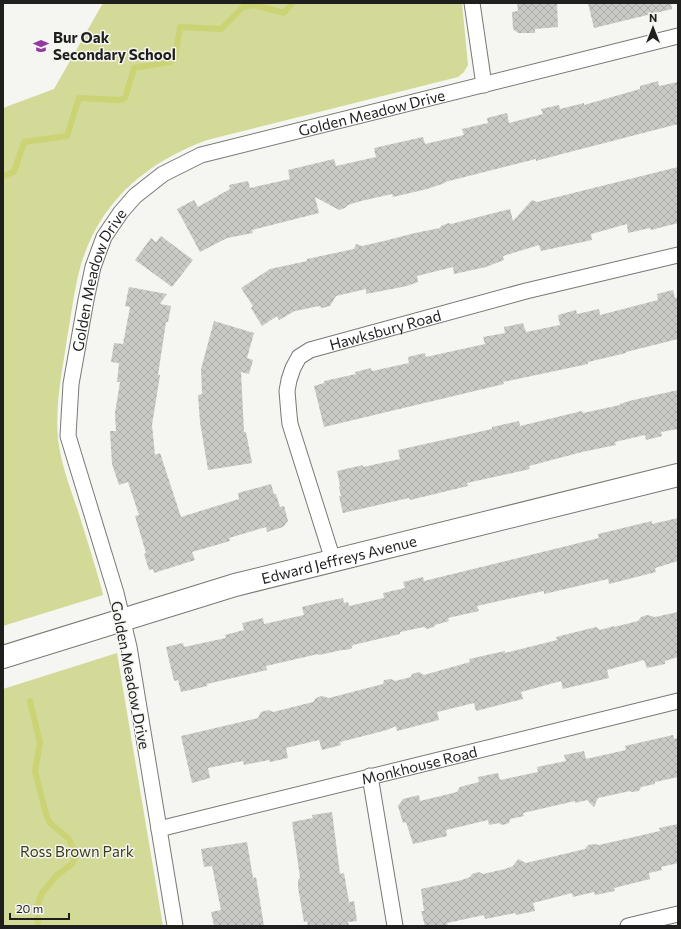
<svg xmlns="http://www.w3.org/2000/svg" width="681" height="929" viewBox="0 0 681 929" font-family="Commissioner,sans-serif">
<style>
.green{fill:#d3da97}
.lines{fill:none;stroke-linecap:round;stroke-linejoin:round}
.stream{stroke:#cbd374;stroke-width:6}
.building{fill:url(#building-cross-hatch)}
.street-casing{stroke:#797976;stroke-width:17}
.secondary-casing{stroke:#797976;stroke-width:24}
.street{stroke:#fff;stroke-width:15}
.secondary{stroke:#fff;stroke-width:22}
.labels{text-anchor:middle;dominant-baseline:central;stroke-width:3;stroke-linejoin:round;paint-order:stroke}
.poi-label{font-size:15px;font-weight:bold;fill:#1f1f1e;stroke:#f5f5f1;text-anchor:start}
.street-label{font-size:15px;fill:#1f1f1e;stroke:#f5f5f1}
.park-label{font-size:15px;fill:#3b3e16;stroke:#f5f5f1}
</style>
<defs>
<pattern id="building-cross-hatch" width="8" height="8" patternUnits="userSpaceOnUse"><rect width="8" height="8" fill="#c9cac6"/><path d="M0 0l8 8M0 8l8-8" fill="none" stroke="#acadaa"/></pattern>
</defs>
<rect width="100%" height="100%" fill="#f5f5f1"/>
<path class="green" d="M103,3H462L468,65L464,72L458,77L207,140C145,163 99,202 80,268C74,291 71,316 67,339C62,372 55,405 58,439C61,464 70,488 78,511C86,536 94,562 101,587L103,595L3,626V108L54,89Z
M117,653L163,926H3V689Z"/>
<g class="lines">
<path class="stream" d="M3,176L14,172L24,142L67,136L79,98L120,100L125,98L134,68L170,62L175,58L180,27L221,29L243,7L254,5L284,13L292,3
M30,701L40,743L35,771L46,814L50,823L69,839L76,856L72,864L57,875L42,893L37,907L38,926"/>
</g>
<path class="building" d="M517,3H557L558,27L535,29V33H518L513,29L512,12L518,11Z
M588,3H671L672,9L594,28Z
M658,81L659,86L678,82V124L562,154L536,161V159L445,182V183L427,189L393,197L392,194L361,201L348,205L345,208L339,210L315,197L319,213L252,230L253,233L227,238L200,252L177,209L194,200L198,207L230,189L229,185L248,181L250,188L290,179L288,170L334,159L336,166L376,157L374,148L423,137L425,144L464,135L462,129L488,123L487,118L507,113L509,123L543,114L541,109L559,105L560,109L584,103V105L640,89V86Z
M678,167V223L651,230L650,228L628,233L627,224L591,234L592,240L541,251L539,245L503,256L504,260L486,267L454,274L453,267L417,276L418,282L407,286L366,294V289L336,296L330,306L322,308L319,306L295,311L279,320L277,316L262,326L251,308L253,306L241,288L270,269L307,261V259L354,249L356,244L362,246L384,241L415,233L440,228L441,226L449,223L451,224L510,209L513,221L532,200L537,202Z
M161,236L193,260L172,287L135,260L151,238L156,242Z
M129,287L167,294L160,304L171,306L168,322H166L158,375H160L152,425L155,455L160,453L181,517L239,499L238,493L271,484L274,494H276L280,507L284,506L288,521L283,527L267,532L266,527L229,538L230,541L192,552L195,560L154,573L153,569L149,570L144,554L146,553L135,516L139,515L128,482L119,485L112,464L110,431H116L115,413L120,382H117L119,363L111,362L114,343L123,344L130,307L125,306Z
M673,290L675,298L678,297V339L626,352V353L588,362V364L503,382L504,384L324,427L314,386L324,383V381L356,374L355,372L371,368L372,371L409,363L408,357L425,353L426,357L485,344L483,337L505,333L504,327L523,323L526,332L560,325L558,315L576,310L577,314L599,309L600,315L658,300L657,294Z
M214,321L254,333L247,358L253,360L249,374L241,372L244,432H246L252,463L208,470L200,422L198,395L202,394L201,369Z
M678,390V429L661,432L662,436L646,440L645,435L615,442L616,445L582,452L529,466L530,469L467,483L468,486L410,500L409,498L343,513L339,496H341L339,487L340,486L337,471L363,465V467L400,459L398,450L492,429V427L519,421L520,426L582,411L583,413L620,405V404L629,401Z
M678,518V561L655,568L656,572L609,584L608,579L544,594V591L477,606L479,611L448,618L449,621L435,625L434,627L427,629L424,627L400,632V634L353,645L351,649L344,650H342L319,655L318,654L266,666L267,670L207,684V686L181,692L178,680L174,681L166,647L183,643L184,647L226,638L225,635L244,630L242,623L263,618L264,624L304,615L302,607L318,603L343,598L344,603L348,602L349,606L384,598L383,593L405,588L403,582L423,577L424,581L469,570L599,538L598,534L652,521V524Z
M678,612V657L665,661V664L647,668L644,660L607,670L609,678L563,689L561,681L521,692L523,699L476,711L474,703L437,712L439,720L397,731L396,726L387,730L340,742L341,745L322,750L319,740L286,748L288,758L270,762L269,760L244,765L243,761L208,768L210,778L192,783L181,736L258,718L261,712L269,710L273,712L313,702L316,698L322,696L329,698L383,684L384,680L391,679L395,681L411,677L412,674L419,672L424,675L470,662L469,659L505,651V653L557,640L556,637L596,627L600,630L614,626V627L638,621L641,617L647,615L655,617Z
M673,735L674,739L678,738V777L655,782V784L641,787L639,791L632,792L630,791L598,798L594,807L587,800L575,803V801L523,813L524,816L510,819L509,823L502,825L499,823L489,825L488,820L446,830L447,836L413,844L406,822L403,823L398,806L403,799L419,795L420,801L457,792L460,787L479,782L478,777L498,773L500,780L538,772L537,767L566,761L564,755L584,751L586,759L626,750L625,746Z
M332,812L340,874L344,873L349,902L354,901L357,921L348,922L349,926H308L307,921L304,922L298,887V880L300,877L292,822L313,818L312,815Z
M678,824V863L661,867L662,870L649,873L650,879L614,888L615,891L595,895L594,892L573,897L572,893L533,903L535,911L516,915L515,913L485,919L484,915L447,923L448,926H425L421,911H424L421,889L462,880L470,877L472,874L479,872L483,874L505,869L513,866L518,859L526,863L585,849L588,845L594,844L599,845L660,831L659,828Z
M247,842L253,878L256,877L264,926H214L211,912L221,910L212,866L204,867L201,849Z"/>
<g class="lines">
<g class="street-casing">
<g id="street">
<path d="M472,3L484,85"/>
<path id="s1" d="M333,560L290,424L289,415L287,391L289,380L293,368L299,357L310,350L526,291L678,255"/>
<path d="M370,776L395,926"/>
<path id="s2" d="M159,829L678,701"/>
<path id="s3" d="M175,926L129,647L116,593L68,436L71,384L86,300L93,267L104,237L121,212L135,196L163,174L201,155L678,36"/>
<path d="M628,926L678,914"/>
</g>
</g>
<g class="secondary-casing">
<g id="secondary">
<path id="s4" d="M3,657L235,585L678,475"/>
</g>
</g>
<use href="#street" class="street"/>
<use href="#secondary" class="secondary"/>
</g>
<defs>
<g id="school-bare" transform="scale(1.2)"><path d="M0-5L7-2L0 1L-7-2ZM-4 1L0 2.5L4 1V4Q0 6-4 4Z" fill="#9638a2" stroke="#f5f5f1" stroke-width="2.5" paint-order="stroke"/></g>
</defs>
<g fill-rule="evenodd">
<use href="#school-bare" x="41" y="46"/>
</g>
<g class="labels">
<g class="poi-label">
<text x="53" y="37">Bur Oak<tspan x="53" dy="17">Secondary School</tspan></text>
</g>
<g class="street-label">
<text stroke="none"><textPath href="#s3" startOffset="1011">Golden Meadow Drive</textPath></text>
<text stroke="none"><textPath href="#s3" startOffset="663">Golden Meadow Drive</textPath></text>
<text stroke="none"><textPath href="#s1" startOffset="303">Hawksbury Road</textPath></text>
<text stroke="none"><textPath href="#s4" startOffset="350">Edward Jeffreys Avenue</textPath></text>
<text transform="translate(131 675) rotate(79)">Golden Meadow Drive</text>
<text stroke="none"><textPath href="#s2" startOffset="268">Monkhouse Road</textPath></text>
</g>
<g class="park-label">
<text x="77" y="851">Ross Brown Park</text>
</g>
</g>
<rect width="681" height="929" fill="none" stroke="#1f1f1e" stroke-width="8"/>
<g transform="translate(653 28)" stroke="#f5f5f1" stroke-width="3" paint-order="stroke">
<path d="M0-3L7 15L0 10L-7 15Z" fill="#1f1f1e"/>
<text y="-6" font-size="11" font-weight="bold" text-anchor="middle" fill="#1f1f1e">N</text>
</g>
<path d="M10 913v6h59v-6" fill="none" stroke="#1f1f1e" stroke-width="2"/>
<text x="16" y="913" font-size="12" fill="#1f1f1e" stroke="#f5f5f1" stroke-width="3" paint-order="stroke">20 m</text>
</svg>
